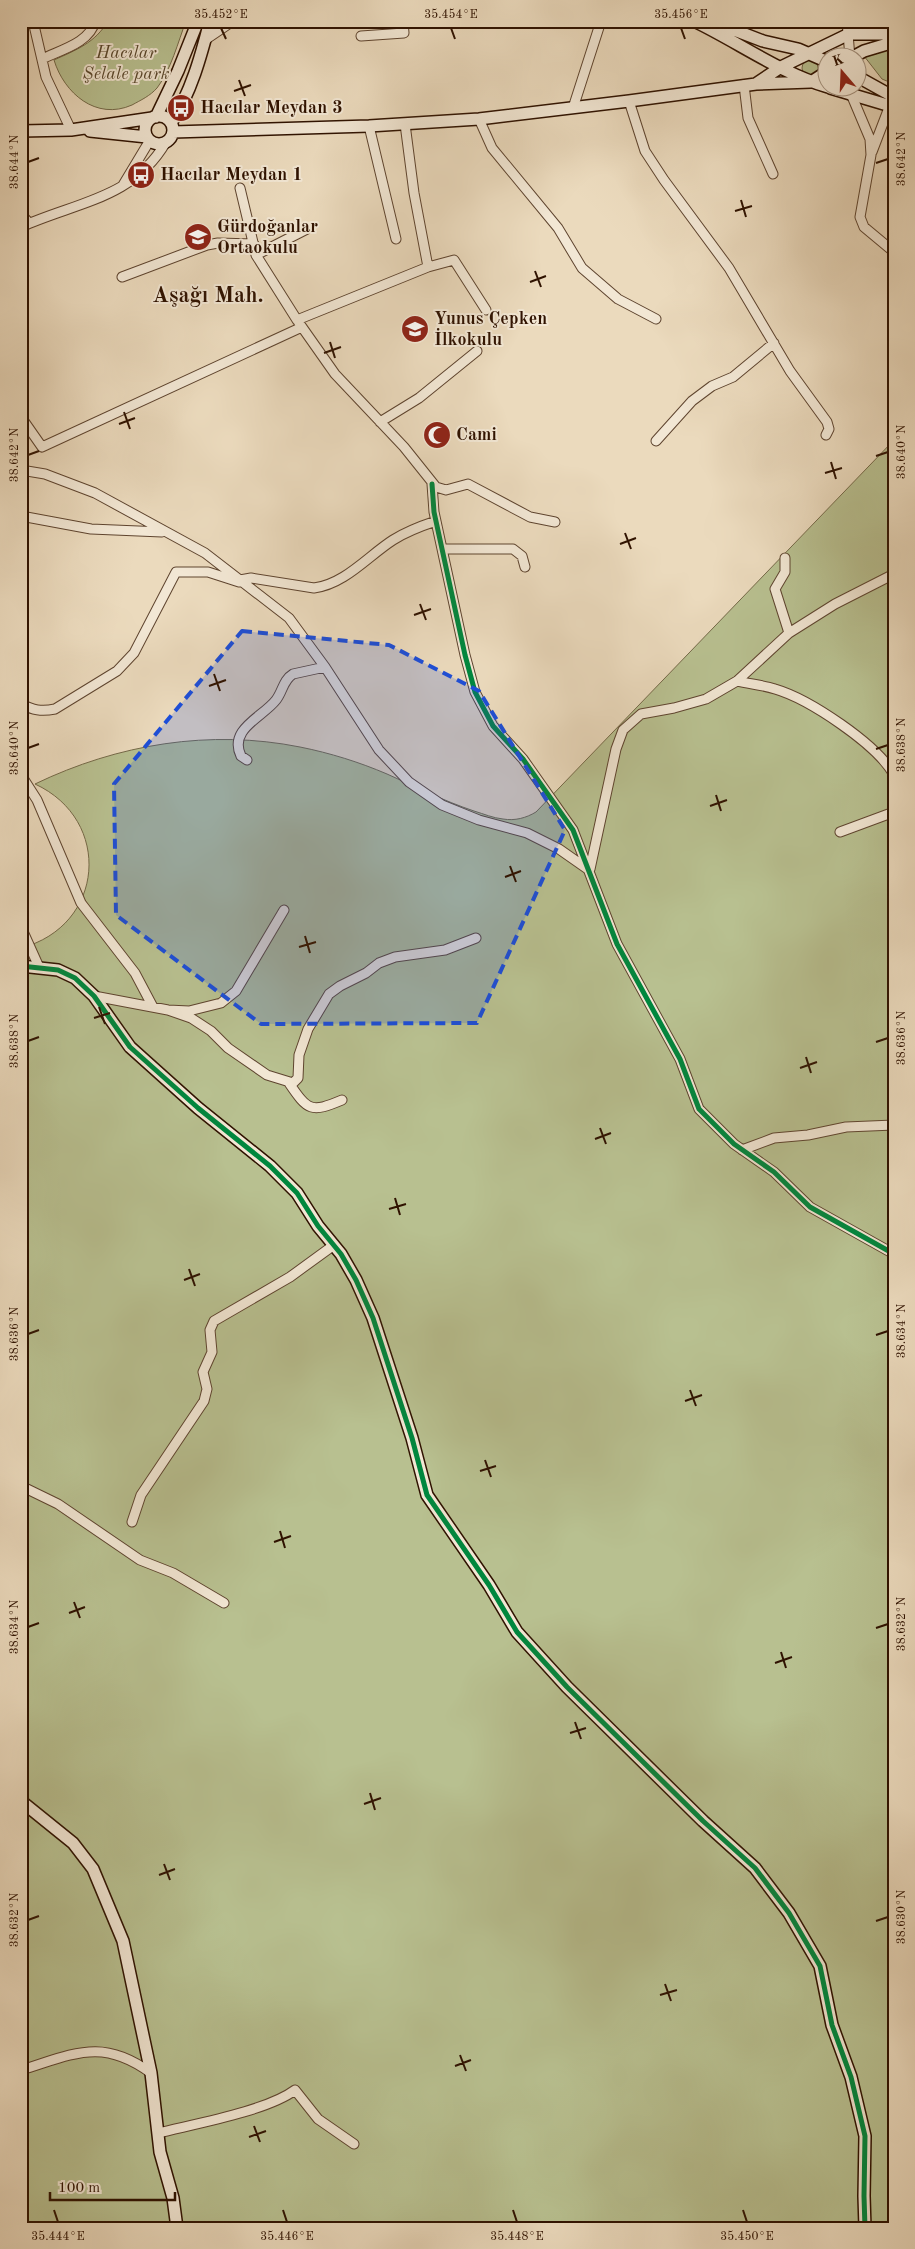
<svg xmlns="http://www.w3.org/2000/svg" width="915" height="2249" viewBox="0 0 915 2249" font-family="'Old Standard TT',serif">
<style>
.green{fill:#b8c090;stroke:#746948}
.lines{fill:none;stroke-linecap:round;stroke-linejoin:round}
.stream{stroke:#6e776b;stroke-width:2.5}
.street-casing{stroke:#5e442f;stroke-width:11}
.secondary-casing{stroke:#2f1200;stroke-width:14}
.street{stroke:#f2e7d4;stroke-width:9}
.secondary{stroke:#f2e7d4;stroke-width:11}
.cycleway-casing{stroke:#f2e7d4;stroke-width:8}
.cycleway{stroke:#00873e;stroke-width:5}
.marked{fill:#1d4ed8;fill-opacity:0.2;stroke:#1d4ed8;stroke-width:4;stroke-dasharray:10 6;stroke-linejoin:round}
.ticks{fill:none;stroke:#2f1200;stroke-width:2}
.labels{text-anchor:middle;dominant-baseline:central;stroke-width:4;stroke-linejoin:round;paint-order:stroke}
.park-label{font-size:18px;font-style:italic;fill:#58462b;stroke:#f2e7d4}
.poi-label{font-size:18px;font-weight:bold;fill:#2f1200;stroke:#f2e7d4;text-anchor:start}
.district-label{font-size:22px;font-weight:bold;fill:#2f1200;stroke:#f2e7d4}
.neatline{fill:none;stroke:#2f1200;stroke-width:2}
.ticks-label{font-size:12px;text-anchor:middle;fill:#2f1200}
</style>
<rect width="100%" height="100%" fill="#ebdabd"/>
<filter id="stains"><feTurbulence type="fractalNoise" baseFrequency=".004" numOctaves="4"/><feColorMatrix values="0 0 0 0 .2 0 0 0 0 .09 0 0 0 0 .02 0 0 0 .5 -.17"/></filter>
<radialGradient id="worn" r=".72"><stop offset=".6" stop-color="#630" stop-opacity="0"/><stop offset="1" stop-color="#630" stop-opacity=".3"/></radialGradient>
<path class="green" d="M108,21H186C178,42 171,70 157,88C150,96 141,100 132,105C96,121 64,93 54,60C76,50 95,43 108,21Z
M894,46V84L882,79L864,56Z
M802 68a8 8 0 1 1 16 0a8 8 0 1 1-16 0Z
M894,440V2228H21V948C105,926 113,820 35,784C118,744 210,729 300,747C330,753 359,762 387,774C416,787 444,801 474,811C484,814 493,818 503,819C515,821 526,818 536,812Z"/>
<g class="lines">
<path class="stream" d="M889,125L894,130"/>
<g class="street-casing">
<path id="street" d="M33,21L46,77L71,130
M847,21L850,58
M361,36L404,33L403,21
M205,40L233,21
M42,59C60,50 90,43 95,21
M744,85L748,118L773,174
M851,94L870,139L871,155L860,217L864,227L894,252
M629,101L645,151L664,180L729,268L790,371L827,422L829,429L826,435
M573,108L601,21
M479,119L492,148L558,228L582,268L618,299L656,319
M405,124L414,193L428,267L454,260L486,310
M369,126L396,239
M872,152L890,105
M123,185L150,140
M240,188L256,255L297,320L335,374L404,447L436,487L446,490L468,484L530,517L555,522
M21,214L29,223
M21,227C76,202 133,199 166,142
M256,255L307,229
M122,277L207,245L218,243L254,244
M297,320L428,267
M21,417L42,447L302,327
M380,422L419,398L477,351
M656,441L692,401L712,386L733,377L774,343
M21,470L45,474L95,493L205,553L289,618L325,667L379,750L409,782L442,805L479,820L527,833L559,849L589,870
M432,484L434,512L465,655L475,692L493,726L523,759L573,830L617,944L680,1059L699,1109L734,1144L774,1172L810,1207L894,1254
M21,516L91,529L162,532
M442,549H513L522,556L525,567
M785,558V572L775,589L789,633
M240,580L251,578L314,588C345,584 368,556 393,540C407,531 421,526 436,521
M737,681C749,684 763,685 775,689C809,699 877,744 894,775
M21,704C33,710 41,712 55,709L117,671L134,653L176,572H208L239,582
M247,760L241,756C228,729 263,717 276,700C283,691 283,680 293,674L325,667
M21,775L37,800L81,903L135,973L153,1007
M840,832L894,812
M590,869L616,749L623,730L641,714L674,708L706,699L737,681L789,633L835,604L894,574
M21,927L39,967
M94,996L168,1010L189,1011L221,1003L236,991L284,910
M168,1010L191,1018L211,1031L228,1048L267,1075L293,1083L298,1078L299,1055L308,1029L329,994L340,986L366,973L379,963L395,957L445,950L476,938
M289,1083C308,1111 311,1113 342,1100
M742,1150L774,1138L808,1135L846,1127L894,1125
M21,1486L58,1504L140,1560L173,1573L224,1603
M132,1522L141,1495L204,1401L207,1389L203,1372L212,1352L210,1330L214,1321L290,1277L334,1245
M21,2070C74,2054 102,2037 151,2073
M158,2133C194,2124 267,2111 295,2090L318,2119L354,2144"/>
</g>
<g class="secondary-casing">
<path id="secondary" d="M694,21C738,42 780,73 828,87
M711,21L763,41L798,49L828,62
M851,58L864,51L894,42
M858,77L894,97
M757,83L781,67L849,34H894
M830,88L894,107
M145 130a14 14 0 1 1 28 0a14 14 0 1 1-28 0Z
M156,117L178,71L198,21
M171,123C191,93 201,56 210,21
M21,131L71,130L152,118
M90,131L147,137
M173,132L369,126L479,119L629,101L756,84L811,82L828,71
M21,966L58,970L75,978L94,996L130,1047L198,1108L270,1166L297,1193L318,1226L341,1254L356,1280L373,1318L412,1438L427,1495L489,1585L517,1632L567,1687L703,1821L755,1868L789,1913L820,1966L832,2025L851,2077L865,2136L864,2196L865,2228
M21,1801L73,1843L93,1869L123,1941L151,2073L160,2152L173,2198L177,2228"/>
</g>
<use href="#street" class="street"/>
<use href="#secondary" class="secondary"/>
<g class="cycleway-casing">
<path id="cycleway" d="M432,484L434,512L465,655L475,692L493,726L523,759L573,830L617,944L680,1059L699,1109L734,1144L774,1172L810,1207L894,1254
M21,966L58,970L75,978L94,996L130,1047L198,1108L270,1166L297,1193L318,1226L341,1254L356,1280L373,1318L412,1438L427,1495L489,1585L517,1632L567,1687L703,1821L755,1868L789,1913L820,1966L832,2025L851,2077L865,2136L864,2196L865,2228"/>
</g>
<use href="#cycleway" class="cycleway"/>
</g>
<path class="marked" d="M242,631L389,645L479,691L565,830L477,1023L261,1024L116,915L114,784Z"/>
<path class="ticks" d="M221,28L226,39M451,28L455,39M681,28L685,39M239,80L245,96M234,91L251,85M28,162L39,158M876,163L888,159M741,200L746,217M735,211L752,206M535,271L541,287M530,282L546,276M330,342L335,358M324,353L341,347M124,412L130,429M119,424L135,418M28,455L39,451M876,456L888,452M831,462L836,479M825,473L842,468M625,533L631,549M620,544L636,538M420,604L426,620M414,615L431,609M214,674L220,691M209,686L226,680M28,748L39,744M876,749L888,745M716,795L721,811M710,806L727,800M510,866L516,882M505,877L521,871M305,936L310,953M299,947L316,942M99,1007L105,1024M94,1018L110,1013M28,1041L39,1037M876,1042L888,1038M806,1057L811,1073M800,1068L817,1062M600,1128L606,1144M595,1139L611,1133M395,1198L400,1215M389,1209L406,1204M189,1269L195,1286M184,1280L200,1274M28,1334L39,1330M876,1335L888,1331M690,1390L696,1406M685,1401L702,1395M485,1460L491,1477M480,1471L496,1466M280,1531L285,1548M274,1542L291,1536M74,1602L80,1618M69,1613L85,1607M28,1627L39,1623M876,1628L888,1624M781,1652L786,1668M775,1663L792,1657M575,1722L581,1739M570,1733L586,1728M370,1793L375,1810M364,1804L381,1798M164,1864L170,1880M159,1875L175,1869M28,1920L39,1916M876,1921L888,1917M665,1984L671,2001M660,1995L677,1990M460,2055L466,2071M455,2066L471,2060M254,2126L260,2142M249,2137L266,2131M54,2210L58,2222M283,2210L287,2222M513,2210L517,2222M743,2210L747,2222"/>
<defs>
<g id="bus-disc" transform="scale(1.4375)"><circle r="9.5" fill="#8f2418" stroke="#f2e7d4"/><path d="M-5-6H5V4H4V6H2V4H-2V6H-4V4H-5ZM-3.5-4V0h7V-4ZM-3.5 1.2v1.5H-2V1.2ZM2 1.2v1.5H3.5V1.2Z" fill="#fff"/></g>
<g id="school-disc" transform="scale(1.4375)"><circle r="9.5" fill="#8f2418" stroke="#f2e7d4"/><path d="M0-5L7-2L0 1L-7-2ZM-4 1L0 2.5L4 1V4Q0 6-4 4Z" fill="#fff"/></g>
<g id="mosque-disc" transform="scale(1.4375)"><circle r="9.5" fill="#8f2418" stroke="#f2e7d4"/><path d="M3.5-4.9A6 6 0 1 0 3.5 4.9A5 5 0 1 1 3.5-4.9Z" fill="#fff"/></g>
</defs>
<g fill-rule="evenodd">
<use href="#bus-disc" x="181" y="108"/>
<use href="#bus-disc" x="141" y="175"/>
<use href="#school-disc" x="198" y="237"/>
<use href="#school-disc" x="415" y="329"/>
<use href="#mosque-disc" x="437" y="435"/>
</g>
<g class="labels">
<g class="park-label">
<text x="126" y="53">Hacılar<tspan x="126" dy="21">Şelale park</tspan></text>
</g>
<g class="poi-label">
<text x="200" y="108">Hacılar Meydan 3</text>
<text x="160" y="175">Hacılar Meydan 1</text>
<text x="217" y="227">Gürdoğanlar<tspan x="217" dy="21">Ortaokulu</tspan></text>
<text x="434" y="319">Yunus Çepken<tspan x="434" dy="21">İlkokulu</tspan></text>
<text x="456" y="435">Cami</text>
</g>
<g class="district-label">
<text x="208" y="296">Aşağı Mah.</text>
</g>
</g>
<rect width="915" height="2249" fill="none" stroke="#ebdabd" stroke-width="55"/>
<g transform="translate(842 72) rotate(341)"><circle r="24" fill="#f2e7d4" stroke="#a4927f"/>
<path d="M0-4L9 19L0 12L-9 19Z" fill="#8f2418"/>
<text y="-8" font-size="14" font-weight="bold" text-anchor="middle" fill="#2f1200">K</text>
</g>
<path d="M50 2192v8h125v-8" fill="none" stroke="#2f1200" stroke-width="2.5"/>
<text x="58" y="2192" font-size="15" fill="#2f1200" stroke="#f2e7d4" stroke-width="4" paint-order="stroke">100 m</text>
<rect x="28" y="28" width="860" height="2194" class="neatline"/>
<g class="ticks-label">
<text x="221" y="18">35.452°E</text>
<text x="451" y="18">35.454°E</text>
<text x="681" y="18">35.456°E</text>
<text transform="translate(901 159) rotate(-90)" y="4">38.642°N</text>
<text transform="translate(14 162) rotate(-90)" y="4">38.644°N</text>
<text transform="translate(901 452) rotate(-90)" y="4">38.640°N</text>
<text transform="translate(14 455) rotate(-90)" y="4">38.642°N</text>
<text transform="translate(901 745) rotate(-90)" y="4">38.638°N</text>
<text transform="translate(14 748) rotate(-90)" y="4">38.640°N</text>
<text transform="translate(901 1038) rotate(-90)" y="4">38.636°N</text>
<text transform="translate(14 1041) rotate(-90)" y="4">38.638°N</text>
<text transform="translate(901 1331) rotate(-90)" y="4">38.634°N</text>
<text transform="translate(14 1334) rotate(-90)" y="4">38.636°N</text>
<text transform="translate(901 1624) rotate(-90)" y="4">38.632°N</text>
<text transform="translate(14 1627) rotate(-90)" y="4">38.634°N</text>
<text transform="translate(901 1917) rotate(-90)" y="4">38.630°N</text>
<text transform="translate(14 1920) rotate(-90)" y="4">38.632°N</text>
<text x="58" y="2240">35.444°E</text>
<text x="287" y="2240">35.446°E</text>
<text x="517" y="2240">35.448°E</text>
<text x="747" y="2240">35.450°E</text>
</g>
<rect width="100%" height="100%" filter="url(#stains)"/>
<rect width="100%" height="100%" fill="url(#worn)"/>
</svg>
